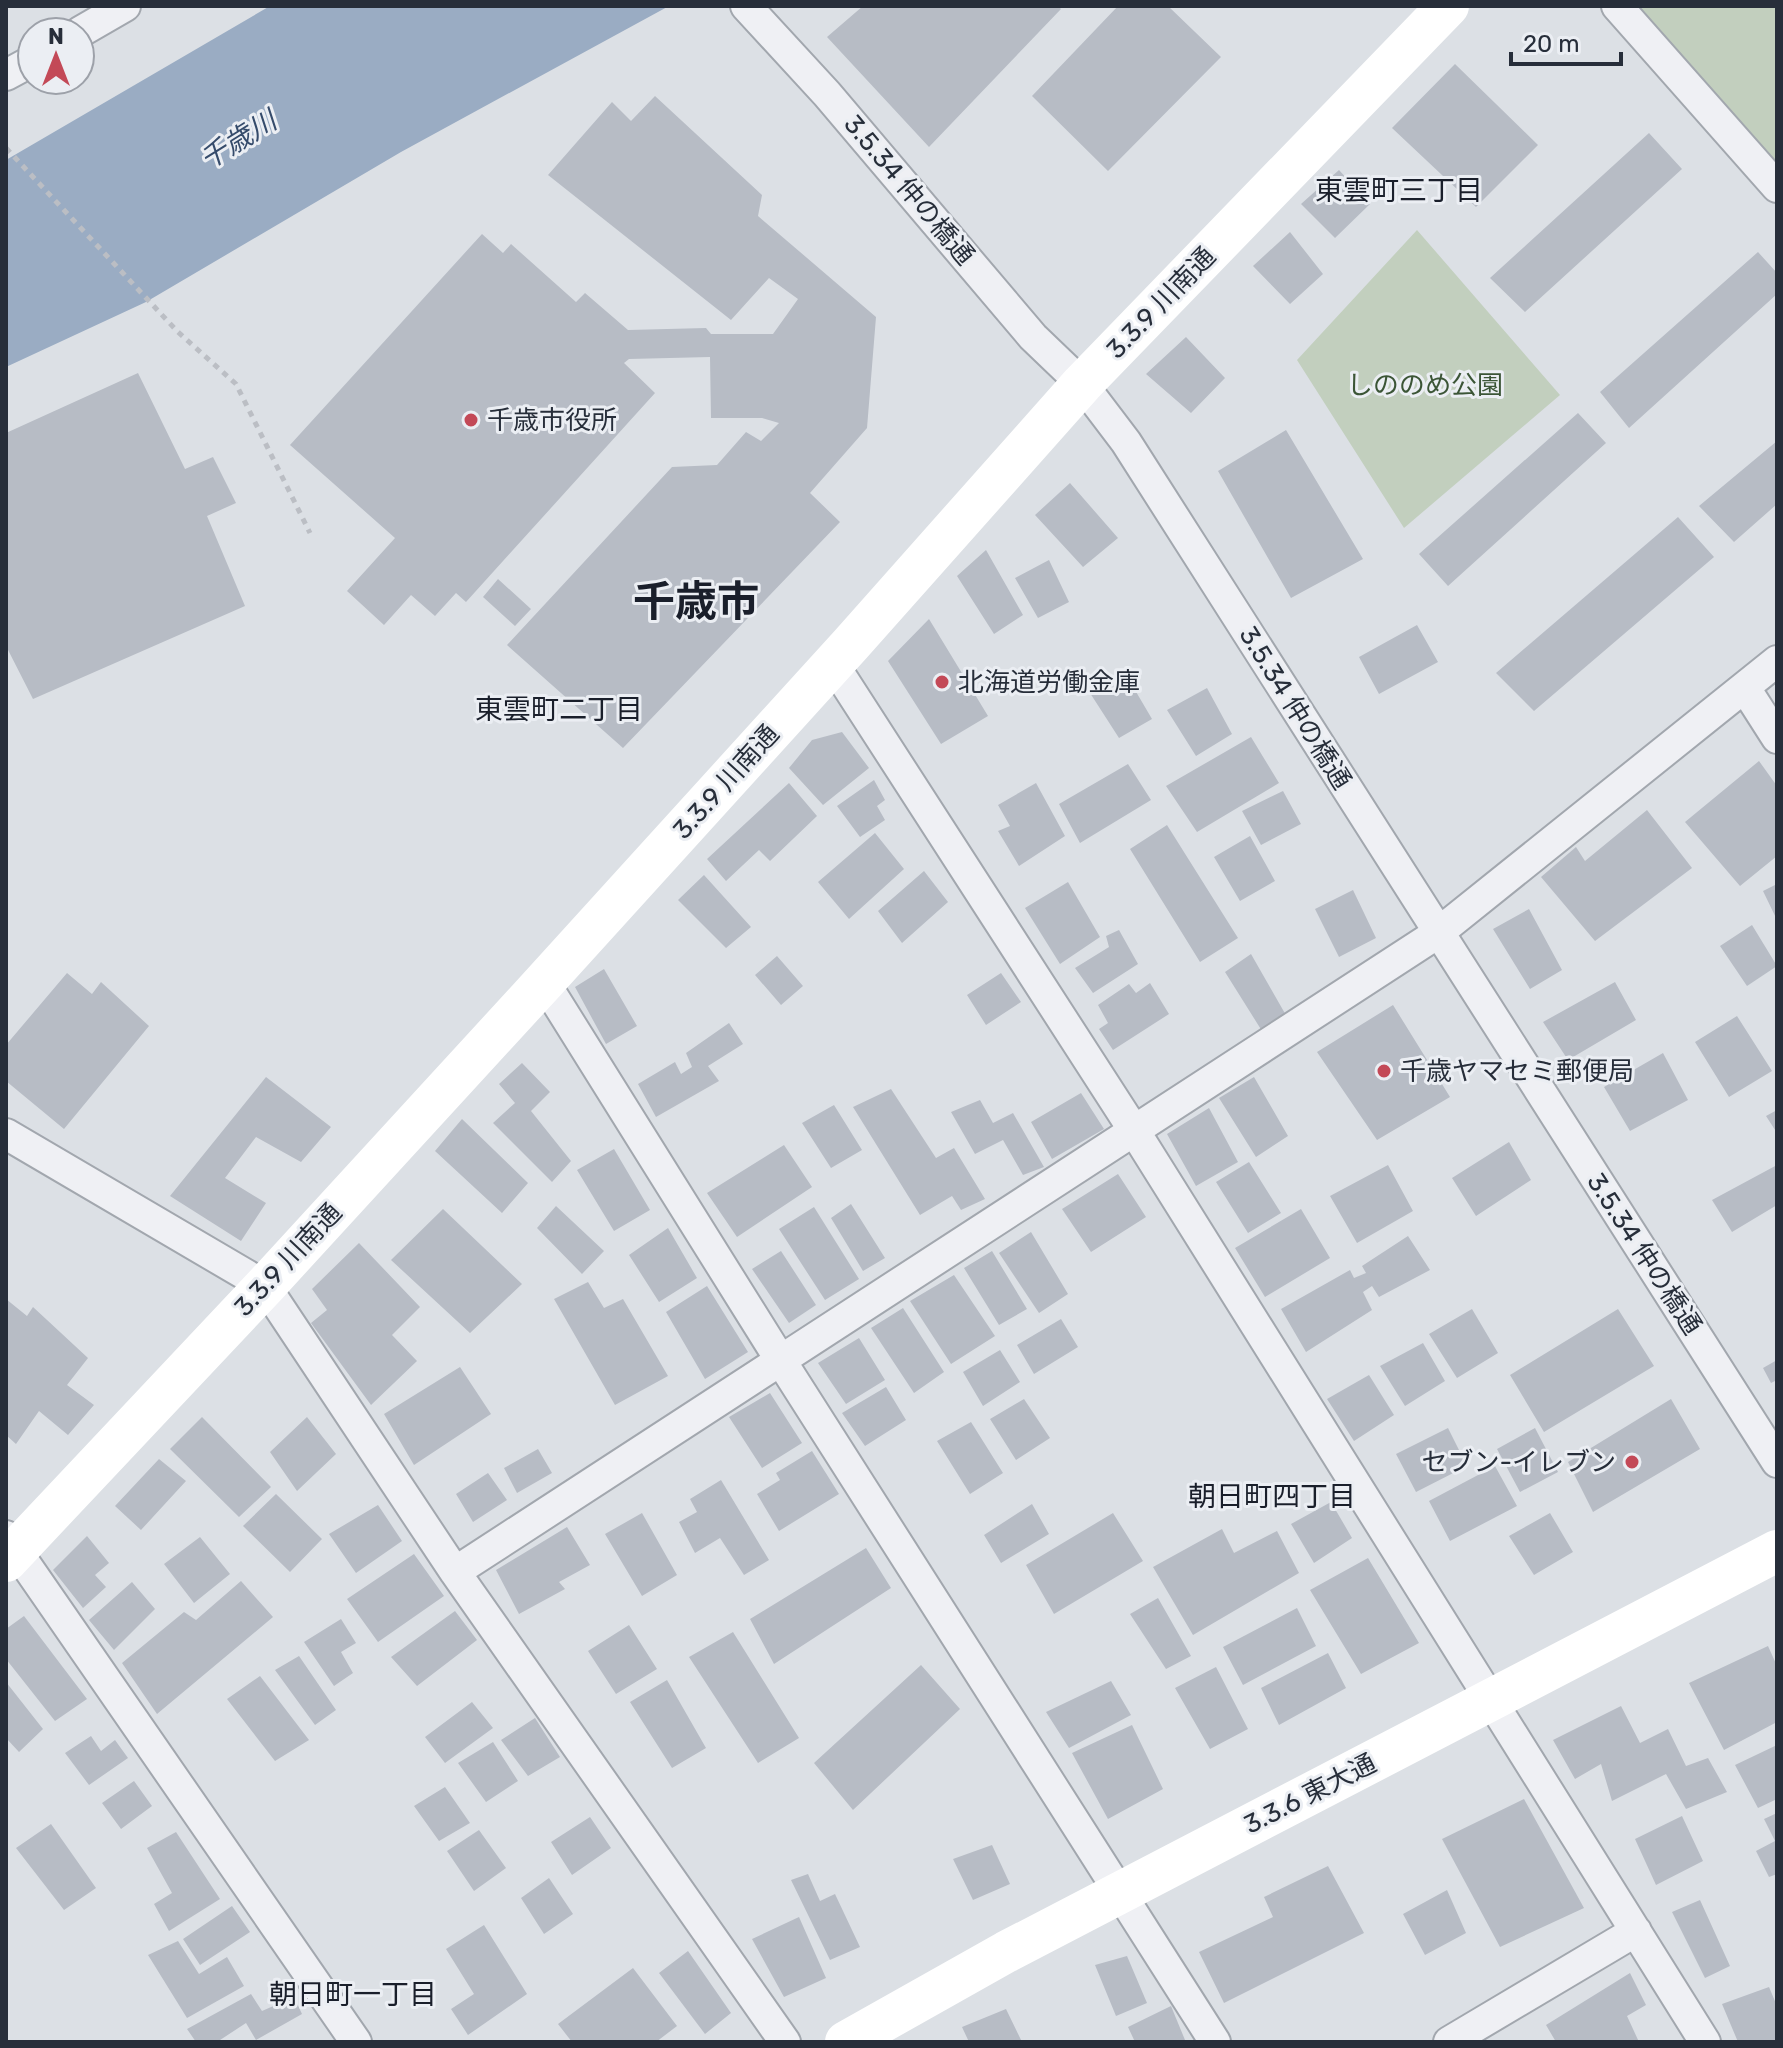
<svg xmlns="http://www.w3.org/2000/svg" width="1783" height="2048" viewBox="0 0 1783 2048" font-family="Rubik,'Noto Sans JP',sans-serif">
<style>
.green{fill:#c2cfbe}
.water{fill:#9aacc3}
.building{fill:#b7bcc5}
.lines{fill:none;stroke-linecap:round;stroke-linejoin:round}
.street-casing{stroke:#a2a7ae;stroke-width:34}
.path{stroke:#bbbec4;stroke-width:5;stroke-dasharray:6 6;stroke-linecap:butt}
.street{stroke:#eff0f4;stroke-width:30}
.secondary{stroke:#fff;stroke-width:42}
.poi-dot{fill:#c34957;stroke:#ebeef3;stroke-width:3}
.labels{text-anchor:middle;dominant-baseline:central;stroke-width:6;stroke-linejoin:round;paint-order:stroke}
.street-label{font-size:26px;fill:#272e3a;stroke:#ebeef3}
.park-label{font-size:26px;fill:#3b5536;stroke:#ebeef3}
.poi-label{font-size:26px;fill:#272e3a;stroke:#ebeef3;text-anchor:start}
.water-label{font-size:28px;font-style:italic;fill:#354b6b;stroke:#ebeef3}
.neighbourhood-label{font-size:28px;fill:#1a1f2b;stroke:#ebeef3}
.town-label{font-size:42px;font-weight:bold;fill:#1a1f2b;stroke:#ebeef3}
</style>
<rect width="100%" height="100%" fill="#dce0e5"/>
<path class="green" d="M1637,6H1777V164Z
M1417,230L1560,395L1404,528L1297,360Z"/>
<path class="water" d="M270,6H669L401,152L146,302L6,367V160Z"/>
<path class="building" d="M863,6H1058L1061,9L929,147L827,37Z
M1118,6H1168L1221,57L1108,171L1032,96Z
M1455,64L1538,145L1476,207L1392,128Z
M655,96L762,195L758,216L876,317L867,428L810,493L840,522L623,748L507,645L672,467L717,465L746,432L761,441L779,423L762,418H711L710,357L629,359L624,363L655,393L466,602L456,593L435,616L411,595L384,625L347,591L395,538L290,445L482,234L503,253L511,244L576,302L585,293L628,330L706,328L711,334H773L798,299L769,278L731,320L548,175L612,102L631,121Z
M1649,133L1682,169L1525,312L1490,278Z
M1339,170L1370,204L1335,238L1301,204Z
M1290,232L1323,274L1290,304L1253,266Z
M1758,252L1777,273V294L1629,428L1600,392Z
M1186,337L1225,378L1191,413L1146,374Z
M138,373L185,469L213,457L236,503L207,516L245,606L33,699L6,646V433Z
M1578,413L1606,443L1448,586L1419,554Z
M1286,430L1363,559L1291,598L1218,471Z
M1777,441V504L1734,542L1699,506Z
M1070,483L1118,538L1083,567L1035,515Z
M1678,517L1714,557L1534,711L1496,673Z
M986,550L1023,615L994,634L957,576Z
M1049,560L1069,602L1038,618L1015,578Z
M498,579L531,609L515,626L483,597Z
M929,619L988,716L941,744L888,661Z
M1417,625L1438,662L1379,694L1359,657Z
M1125,673L1152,719L1119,738L1090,693Z
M1207,688L1232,734L1196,756L1167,710Z
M842,732L869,768L823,805L789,768L812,740Z
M1251,737L1279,783L1197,832L1166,786Z
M1759,761L1777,786V856L1740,886L1685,822Z
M1128,764L1151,800L1080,843L1059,804Z
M874,780L885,800L877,806L885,820L860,837L837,806Z
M789,783L817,816L770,861L759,850L726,881L707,859Z
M1036,783L1065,836L1019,866L998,831L1010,826L998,805Z
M1283,791L1301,824L1261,845L1242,811Z
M1647,810L1692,868L1595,941L1541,877L1576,847L1585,861Z
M1167,825L1238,938L1200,962L1130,849Z
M875,833L904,869L849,919L818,882Z
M1250,836L1275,881L1240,901L1214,857Z
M924,871L948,902L902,943L878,911Z
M704,875L751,927L726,948L678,900Z
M1068,882L1100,937L1060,964L1025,908Z
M1777,884V920L1763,891Z
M1353,890L1376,938L1339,957L1315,909Z
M1529,909L1562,970L1530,989L1493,929Z
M1752,925L1777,966L1747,986L1720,946Z
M1119,930L1138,964L1093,993L1075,968L1109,947L1106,936Z
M1251,954L1287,1017L1262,1031L1225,972Z
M777,956L803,986L781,1005L755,975Z
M604,969L637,1026L606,1044L575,987Z
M67,973L92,994L101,982L149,1026L64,1129L6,1081V1045Z
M1001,973L1021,1002L986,1025L967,995Z
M1615,982L1636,1020L1568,1060L1543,1022Z
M1150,983L1169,1014L1113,1050L1099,1029L1108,1023L1098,1005L1129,984L1136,993Z
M1393,1005L1450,1097L1377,1140L1317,1052Z
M1737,1016L1772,1071L1729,1097L1695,1042Z
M729,1023L743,1044L708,1066L719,1081L656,1117L638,1084L675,1062L681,1074L692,1067L686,1053Z
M1663,1053L1688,1100L1630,1131L1604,1087Z
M522,1063L550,1092L531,1111L571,1161L552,1182L493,1123L515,1103L499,1084Z
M266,1077L331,1127L301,1162L256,1137L225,1178L266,1203L241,1241L170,1196Z
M1254,1077L1288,1136L1256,1157L1219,1098Z
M891,1089L936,1158L954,1148L985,1199L961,1210L952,1196L920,1215L853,1107Z
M1081,1093L1104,1129L1052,1159L1031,1122Z
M980,1100L993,1123L1013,1113L1044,1167L1023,1175L1003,1140L975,1154L951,1112Z
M834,1105L862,1150L831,1168L802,1123Z
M1209,1108L1238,1162L1196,1186L1167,1134Z
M1777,1110V1133L1766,1116Z
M462,1119L528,1183L502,1213L435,1151Z
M1509,1142L1531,1180L1476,1216L1452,1178Z
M784,1145L812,1187L737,1237L707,1193Z
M614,1149L650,1210L614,1231L577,1170Z
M1249,1162L1281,1213L1248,1233L1216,1182Z
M1388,1165L1413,1211L1357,1243L1330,1196Z
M1777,1165V1205L1732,1232L1712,1200Z
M1118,1174L1146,1217L1091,1252L1062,1209Z
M851,1204L885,1258L863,1271L831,1218Z
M556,1206L604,1251L582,1274L537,1228Z
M814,1207L859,1279L825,1300L779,1229Z
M443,1209L522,1284L470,1333L391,1260Z
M1301,1209L1330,1258L1265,1297L1235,1248Z
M668,1228L697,1278L659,1302L629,1255Z
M1031,1232L1068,1294L1039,1313L999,1253Z
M1408,1236L1430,1270L1379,1297L1372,1286L1363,1292L1372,1310L1306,1352L1281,1309L1350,1270L1354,1278L1366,1273L1362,1266Z
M359,1243L420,1307L392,1335L417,1361L371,1405L311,1323L327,1310L312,1289Z
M781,1251L816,1305L789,1323L752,1269Z
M992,1251L1027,1309L999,1325L964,1268Z
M954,1275L995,1336L951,1364L910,1301Z
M588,1282L604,1308L623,1299L668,1376L615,1405L554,1299Z
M707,1286L748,1352L705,1379L666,1312Z
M6,1299L27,1316L33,1307L88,1358L67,1385L94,1405L68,1435L39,1411L16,1444L6,1435Z
M903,1308L944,1372L914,1393L871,1328Z
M1472,1309L1498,1353L1457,1378L1429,1334Z
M1618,1309L1654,1366L1544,1432L1510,1375Z
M1061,1319L1078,1347L1034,1374L1017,1345Z
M859,1338L885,1380L846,1404L818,1363Z
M1423,1343L1445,1381L1405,1406L1380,1366Z
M1000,1350L1020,1382L983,1406L963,1372Z
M1777,1360V1380L1771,1383L1763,1368Z
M460,1367L491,1414L414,1465L384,1414Z
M1369,1375L1394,1415L1354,1441L1327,1399Z
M886,1387L906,1420L865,1446L842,1413Z
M770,1393L802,1443L762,1468L729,1417Z
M1024,1399L1050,1438L1016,1460L990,1419Z
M1671,1399L1700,1449L1593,1512L1568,1462Z
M202,1417L271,1487L239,1517L170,1449Z
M307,1417L336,1454L297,1491L270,1452Z
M971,1422L1003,1473L970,1494L937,1441Z
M1448,1428L1467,1466L1416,1492L1396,1454Z
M1535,1428L1558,1472L1520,1492L1497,1449Z
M538,1449L552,1473L517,1493L504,1468Z
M812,1451L839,1494L779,1531L757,1494L780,1480L776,1473Z
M159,1459L186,1481L141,1530L115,1506Z
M1495,1466L1517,1506L1450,1541L1429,1501Z
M488,1473L507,1500L473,1522L456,1494Z
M721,1480L769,1560L744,1575L720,1538L695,1553L679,1522L697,1512L690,1499Z
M276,1494L322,1539L290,1572L243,1526Z
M1331,1502L1352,1538L1314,1563L1291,1524Z
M1032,1504L1049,1534L1001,1563L984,1535Z
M378,1505L402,1541L356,1573L329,1534Z
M642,1513L677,1575L642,1596L605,1534Z
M1113,1513L1143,1561L1054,1614L1026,1565Z
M1550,1513L1573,1552L1534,1575L1509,1536Z
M567,1527L590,1565L559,1582L565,1589L519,1614L496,1570Z
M1222,1529L1234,1553L1277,1531L1299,1573L1193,1635L1153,1567Z
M87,1536L109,1563L95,1575L106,1587L83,1608L53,1570Z
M200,1537L230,1574L194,1603L164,1564Z
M866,1548L891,1588L774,1664L750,1619Z
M414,1554L444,1596L378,1642L347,1599Z
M1368,1558L1419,1643L1361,1674L1310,1590Z
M241,1581L273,1617L157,1714L122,1663L184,1612L196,1620Z
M132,1582L155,1609L114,1650L89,1620Z
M1158,1598L1191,1656L1166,1669L1130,1614Z
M1297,1608L1316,1646L1243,1685L1223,1647Z
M455,1611L477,1640L417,1686L391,1657Z
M24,1616L87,1699L55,1721L6,1659V1629Z
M341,1619L356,1643L341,1652L353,1673L334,1686L304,1642Z
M629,1625L657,1669L616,1694L588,1651Z
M733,1632L799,1738L758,1763L689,1657Z
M1768,1646L1777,1666V1722L1724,1750L1689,1683Z
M1328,1653L1346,1688L1279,1725L1261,1688Z
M299,1656L336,1710L315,1725L275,1670Z
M921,1665L960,1709L853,1810L814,1763Z
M1216,1667L1248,1729L1210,1749L1175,1688Z
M260,1676L309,1740L275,1761L227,1699Z
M667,1680L706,1748L672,1768L630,1702Z
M1111,1681L1131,1715L1069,1748L1046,1712Z
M6,1682L43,1729L19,1752L6,1738Z
M472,1702L493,1728L445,1763L425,1737Z
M1621,1706L1640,1743L1668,1729L1686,1766L1708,1758L1727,1792L1686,1809L1666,1774L1612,1801L1601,1764L1575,1779L1553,1740Z
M535,1718L560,1757L528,1776L501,1740Z
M1132,1725L1163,1789L1108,1819L1072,1753Z
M91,1736L101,1751L115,1740L128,1758L89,1785L65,1753Z
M493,1742L518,1781L486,1802L458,1763Z
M1777,1745V1799L1758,1808L1735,1765Z
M134,1781L152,1806L121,1829L102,1803Z
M445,1787L470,1823L439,1841L414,1806Z
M1524,1799L1584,1908L1500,1947L1442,1839Z
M1777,1813V1874L1769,1877L1756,1851L1775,1841L1764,1819Z
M1682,1816L1703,1861L1656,1885L1635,1839Z
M590,1817L611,1848L572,1875L551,1842Z
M51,1824L96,1888L64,1910L16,1848Z
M479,1830L506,1868L474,1891L447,1851Z
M176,1832L220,1899L169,1931L154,1904L172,1893L147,1848Z
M992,1845L1010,1884L973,1900L953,1859Z
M1328,1866L1364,1933L1224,2003L1199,1952L1273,1917L1264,1897Z
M808,1874L820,1901L835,1894L860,1947L830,1960L791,1880Z
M549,1878L573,1914L544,1934L521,1898Z
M1447,1890L1466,1933L1425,1955L1403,1914Z
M1700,1900L1730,1966L1705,1978L1672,1912Z
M232,1906L250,1932L200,1965L183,1939Z
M799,1917L826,1978L784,1997L752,1939Z
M484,1925L527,1994L468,2035L451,2009L474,1994L446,1949Z
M178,1941L199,1974L227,1957L244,1986L187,2018L148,1955Z
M688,1951L731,2013L705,2034L659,1973Z
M1127,1956L1147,2003L1116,2016L1095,1965Z
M633,1968L677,2026L656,2042H572L558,2024Z
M1630,1973L1646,2005L1627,2016L1639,2042H1556L1546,2025Z
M1769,1987L1777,2006V2042H1738L1722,2004Z
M251,1994L262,2011L294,1997L302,2014L256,2040L246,2023L217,2042H196L187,2029Z
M1171,2006L1185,2040L1180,2042H1135L1128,2027Z
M1006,2009L1022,2042H969L962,2027Z"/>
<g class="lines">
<g class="street-casing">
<path id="street" d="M746,6L827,94L1033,337L1082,384L1126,442L1777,1462
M1617,6L1777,187
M80,32L125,6
M6,75L32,61
M833,664L1135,1132L1705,2042
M1745,688L1777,738
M544,982L781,1361L1215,2042
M6,1134L265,1286L455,1572L785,2042
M6,1536L356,2042
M455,1572L1438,933L1777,661
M1449,2042L1636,1931"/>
</g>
<path class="path" d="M6,148L177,331L236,384L310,533"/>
<use href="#street" class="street"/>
<path class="secondary" d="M6,1561L265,1286L544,982L851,644L1082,384L1448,6
M846,2042L1006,1952L1777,1551"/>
</g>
<g class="poi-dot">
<circle cx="471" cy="420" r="8"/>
<circle cx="942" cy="682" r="8"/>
<circle cx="1384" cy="1071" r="8"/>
<circle cx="1632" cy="1462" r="8"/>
</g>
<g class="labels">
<g class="street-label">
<text transform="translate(909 190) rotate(50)">3.5.34 仲の橋通</text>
<text transform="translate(1161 303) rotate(-46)">3.3.9 川南通</text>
<text transform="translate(1295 708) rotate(58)">3.5.34 仲の橋通</text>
<text transform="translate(726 782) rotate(-48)">3.3.9 川南通</text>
<text transform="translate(1644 1254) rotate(57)">3.5.34 仲の橋通</text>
<text transform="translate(288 1260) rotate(-47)">3.3.9 川南通</text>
<text transform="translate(1310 1794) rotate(-27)">3.3.6 東大通</text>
</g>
<g class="park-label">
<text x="1425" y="385">しののめ公園</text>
</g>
<g class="poi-label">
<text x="487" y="420">千歳市役所</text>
<text x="958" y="682">北海道労働金庫</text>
<text x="1400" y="1071">千歳ヤマセミ郵便局</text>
<text x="1616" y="1462" text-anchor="end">セブン-イレブン</text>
</g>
<g class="water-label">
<text transform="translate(238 140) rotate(-32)">千歳川</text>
</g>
<g class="neighbourhood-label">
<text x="1399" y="190">東雲町三丁目</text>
<text x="559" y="709">東雲町二丁目</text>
<text x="1272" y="1496">朝日町四丁目</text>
<text x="353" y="1994">朝日町一丁目</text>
</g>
<g class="town-label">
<text x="696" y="602">千歳市</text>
</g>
</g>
<rect width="1783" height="2048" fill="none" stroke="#272e3a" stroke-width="16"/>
<g transform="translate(56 56)"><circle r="38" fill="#ebeef3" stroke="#9da1a9" stroke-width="2"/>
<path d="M0-6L14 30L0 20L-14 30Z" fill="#c34957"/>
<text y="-12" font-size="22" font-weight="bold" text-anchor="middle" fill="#272e3a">N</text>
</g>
<path d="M1511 52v12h110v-12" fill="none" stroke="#272e3a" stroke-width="4"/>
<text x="1523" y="52" font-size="24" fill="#272e3a" stroke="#ebeef3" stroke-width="6" paint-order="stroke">20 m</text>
</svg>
